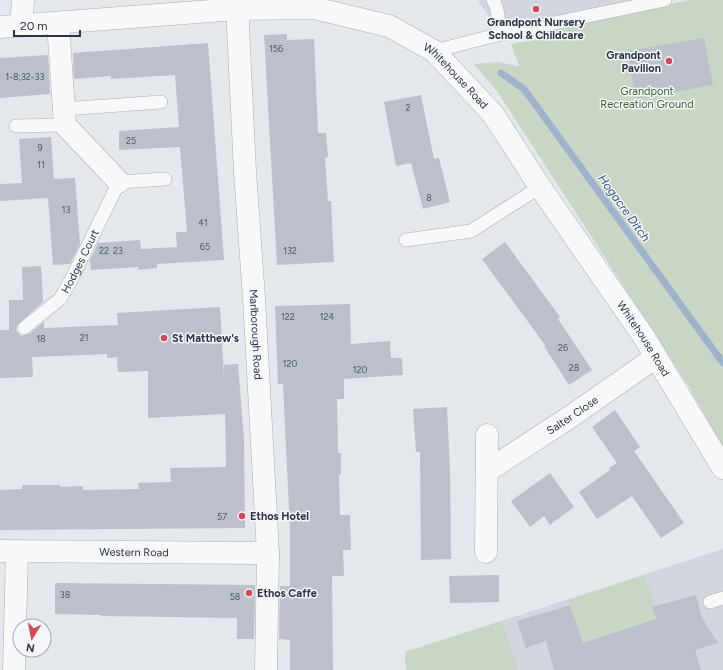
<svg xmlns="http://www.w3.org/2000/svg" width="723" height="670" viewBox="0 0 723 670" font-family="Figtree,sans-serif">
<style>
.built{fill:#d2d6de}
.green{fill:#c9d6c5}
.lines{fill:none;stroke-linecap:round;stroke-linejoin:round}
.stream{stroke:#9fb4cc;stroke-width:7}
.building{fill:#bbc0ca}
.service-casing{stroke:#a9aeb7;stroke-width:14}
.minor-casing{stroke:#a9aeb7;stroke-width:23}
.service{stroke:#f7f8fa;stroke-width:13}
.minor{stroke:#f7f8fa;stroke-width:22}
.poi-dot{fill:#d1495b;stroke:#f4f6f9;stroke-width:1.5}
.labels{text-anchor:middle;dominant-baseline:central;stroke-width:3;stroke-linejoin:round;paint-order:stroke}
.number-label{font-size:9px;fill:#4f5766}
.poi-label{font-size:11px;font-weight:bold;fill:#2b3445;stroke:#f4f6f9;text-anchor:start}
.street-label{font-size:11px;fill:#2b3445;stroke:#f4f6f9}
.park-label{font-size:11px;fill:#3f6138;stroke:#f4f6f9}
.water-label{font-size:12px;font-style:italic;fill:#34527a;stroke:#f4f6f9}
</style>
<rect width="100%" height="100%" fill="#e4e7ec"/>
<path class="built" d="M478,0H635L506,26L490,19Z
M723,549V670H406L405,652Z"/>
<path class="green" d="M690,0H723V448L689,387L497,91L474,64L498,62L519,66L511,44L538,39L535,32Z
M644,575L656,606L652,607L656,619L583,643L568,600Z
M502,621L518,670H406L405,652Z"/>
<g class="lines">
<path class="stream" d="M501,73L524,89L723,363"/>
</g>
<path class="building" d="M287,34V40L314,39L318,133H326L328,157L325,158L328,201H331L334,262L277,265L264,35Z
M704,38L713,85L636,99L627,51Z
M208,43L224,260L157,264V268L138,270V267L91,270L90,262H89L98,243L140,240L141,249L177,247L176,232H187L180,147L119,150V131L179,127L175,75L111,79V76L74,79L73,53Z
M48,55L50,94L0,98V58Z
M421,95L434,159L439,158L450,202L423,209L411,163L396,166L384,102Z
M51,137L54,179L75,178L80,244L70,264L53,265L48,198L0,201V184L22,183L19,139Z
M505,242L560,317L558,319L592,370L569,385L544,346L545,345L482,259Z
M41,266L43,302L17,325L16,330L18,333L21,336L29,334L44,322V328L118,325L117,313L220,307L224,377V365L238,364L244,440L245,528L0,530V490L22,489V485H60V487L83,486V490L139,489L138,483L171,482L170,468L226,467L225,414L148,418V371L118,372L117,357L107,358V354L32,357L33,377L0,378V330H9V300H23L22,267Z
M350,304L351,344L390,341L391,358H402L403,375L344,379V399H337L338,453H341V474H339L340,515H350L351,550H343L344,576H332L333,670H290V640L279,639L280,586H290V530L283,384H278L275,306Z
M447,407L450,470L451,559L421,560L420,452H416L413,409Z
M615,410L640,447L634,451L684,523L661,538L632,496L597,519L579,492L610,470L609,468L617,463L592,427Z
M550,473L574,507L550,525L544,516L530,527L511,501Z
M499,575V602L450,603L449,576Z
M55,583L255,585L254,639H237V618L101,616V615L55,614Z
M696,595L702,618L718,643L695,650L701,670H554L546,641L526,648L517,621L570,605L583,643L656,619L652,607Z"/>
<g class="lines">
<g class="service-casing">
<g id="service">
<path d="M493,0C499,10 499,24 497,35"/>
<path d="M434,51L497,35L665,0"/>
<path d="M64,109L161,102"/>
<path d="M16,126L65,125"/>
<path d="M406,240L471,231L540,187"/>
<path id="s1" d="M24,328L60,299L71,280L119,182L165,179"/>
<path d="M710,602L723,598"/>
</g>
</g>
<g class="minor-casing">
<g id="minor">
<path id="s2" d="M238,0V27L245,172L254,298L268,553L266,670"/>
<path d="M58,23L65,125L119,182"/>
<path d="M21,26L23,0"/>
<path id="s3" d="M0,27L237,9L314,8L389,26L434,51L493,114L540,187L644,337L723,468"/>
<path id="s4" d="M487,471L570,417L656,357"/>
<path id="s5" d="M0,551L268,553"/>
<path d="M486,552L487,435"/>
<path d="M14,670L17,551"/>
</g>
</g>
<use href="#service" class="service"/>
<use href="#minor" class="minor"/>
</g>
<g class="poi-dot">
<circle cx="536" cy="9" r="4"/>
<circle cx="669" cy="61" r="4"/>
<circle cx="164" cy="338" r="4"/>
<circle cx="242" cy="516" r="4"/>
<circle cx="249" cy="593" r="4"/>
</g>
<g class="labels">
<g class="number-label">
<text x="276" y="48">156</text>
<text x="25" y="76">1-8;32-33</text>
<text x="408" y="107">2</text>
<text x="131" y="140">25</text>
<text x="40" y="147">9</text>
<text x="41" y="164">11</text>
<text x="429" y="197">8</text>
<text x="66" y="209">13</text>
<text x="203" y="222">41</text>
<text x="205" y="246">65</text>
<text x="104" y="250">22</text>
<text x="118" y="250">23</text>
<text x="290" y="250">132</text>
<text x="288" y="316">122</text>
<text x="327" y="316">124</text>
<text x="84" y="337">21</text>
<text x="41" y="338">18</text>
<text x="563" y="347">26</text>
<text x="290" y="363">120</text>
<text x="574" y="367">28</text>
<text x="360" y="369">120</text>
<text x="222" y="516">57</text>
<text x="65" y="594">38</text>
<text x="235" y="596">58</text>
</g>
<g class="poi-label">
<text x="536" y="22" text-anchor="middle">Grandpont Nursery<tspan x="536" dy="13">School &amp; Childcare</tspan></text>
<text x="661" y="55" text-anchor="end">Grandpont<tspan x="661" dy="13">Pavilion</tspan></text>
<text x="172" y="338">St Matthew's</text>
<text x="250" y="516">Ethos Hotel</text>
<text x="257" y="593">Ethos Caffe</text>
</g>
<g class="street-label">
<text stroke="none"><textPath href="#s3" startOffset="476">Whitehouse Road</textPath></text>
<text stroke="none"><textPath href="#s1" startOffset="89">Hodges Court</textPath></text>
<text stroke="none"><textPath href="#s2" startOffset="335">Marlborough Road</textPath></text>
<text stroke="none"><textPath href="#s3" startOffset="800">Whitehouse Road</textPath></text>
<text stroke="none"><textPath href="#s4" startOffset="102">Salter Close</textPath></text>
<text stroke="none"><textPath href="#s5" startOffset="134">Western Road</textPath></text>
</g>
<g class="park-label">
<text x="647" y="91">Grandpont<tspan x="647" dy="13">Recreation Ground</tspan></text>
</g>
<g class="water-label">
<text transform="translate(624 208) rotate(54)">Hogacre Ditch</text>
</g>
</g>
<g transform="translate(32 638) rotate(190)"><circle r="19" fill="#f4f6f9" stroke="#a4a8b1"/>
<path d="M0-3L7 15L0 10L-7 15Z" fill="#d1495b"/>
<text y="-6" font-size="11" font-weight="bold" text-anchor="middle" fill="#2b3445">N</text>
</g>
<path d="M14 30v6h66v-6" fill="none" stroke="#2b3445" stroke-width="2"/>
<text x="20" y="30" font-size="12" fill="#2b3445" stroke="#f4f6f9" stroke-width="3" paint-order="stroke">20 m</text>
</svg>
